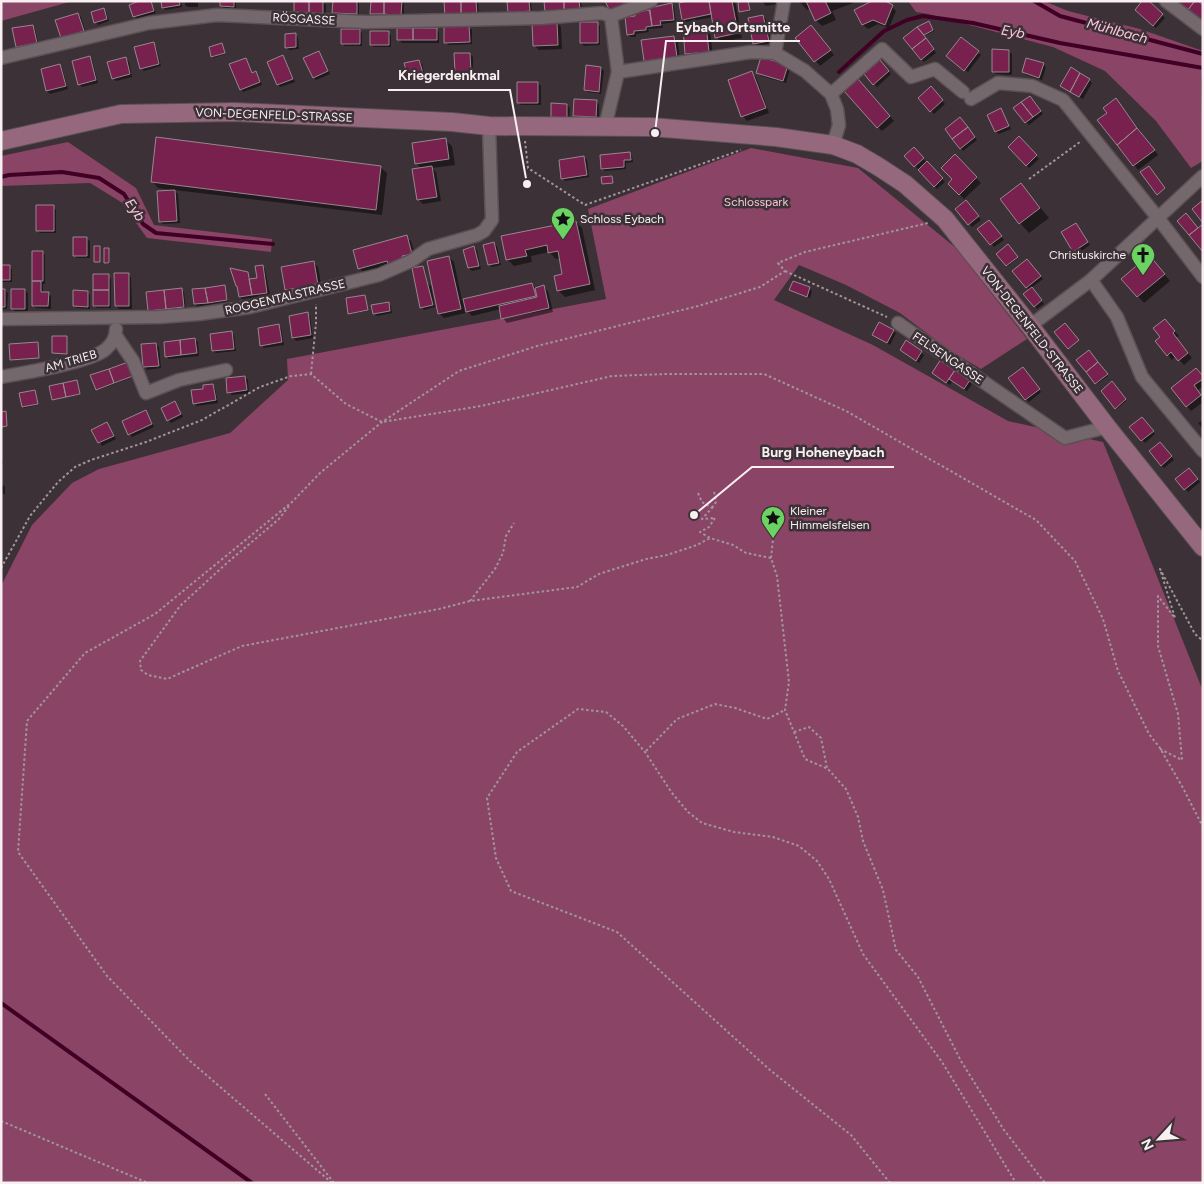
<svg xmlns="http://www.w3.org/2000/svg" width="1204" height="1184" viewBox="0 0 1204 1184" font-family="Figtree,sans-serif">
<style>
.green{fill:#8a4465}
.shadow{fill:#0007}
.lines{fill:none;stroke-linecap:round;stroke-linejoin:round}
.stream{stroke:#400025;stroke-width:4}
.building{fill:#78214f;stroke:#95888d}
.street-casing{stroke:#5a5154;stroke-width:15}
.secondary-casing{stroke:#5a5154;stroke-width:20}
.path{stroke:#a1979b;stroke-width:2;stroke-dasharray:2.5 2.5;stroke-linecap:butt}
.street{stroke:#75686d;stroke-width:12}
.secondary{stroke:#96687e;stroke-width:18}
.labels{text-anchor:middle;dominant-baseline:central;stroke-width:5;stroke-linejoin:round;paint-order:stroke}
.street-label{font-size:12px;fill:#f7eff2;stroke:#3c3136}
.park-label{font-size:12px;fill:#f6c4d8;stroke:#3c3136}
.poi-label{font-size:12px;fill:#f7eff2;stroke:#3c3136;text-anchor:start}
.water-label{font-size:14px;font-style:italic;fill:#fcc9de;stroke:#3c3136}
.leader{fill:none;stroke:#f7eff2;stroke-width:2}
.callout-dot{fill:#f7eff2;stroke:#3c3136;stroke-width:2}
.callout-label{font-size:14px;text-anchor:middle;font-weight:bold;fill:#f7eff2;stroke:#3c3136;stroke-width:5;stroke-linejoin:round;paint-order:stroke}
</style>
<rect width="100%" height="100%" fill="#3c3136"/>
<path class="green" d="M1,1H73L1,21Z
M908,1H1044L1068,11L1140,29L1203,51L1201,82L1203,161L1191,168L1156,121L1105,71L1053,47L928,14L916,12Z
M68,142L136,188L154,225L272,239L271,252L147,238L121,202L90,183L1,186V156Z
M751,148L858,168L956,248L1027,339L981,369L949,350L900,313L846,285L799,265L774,300L873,345L1008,421L1103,442L1203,691V1183H1V586L32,525L72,483L99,469L230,433L288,380L287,359L606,299L588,209Z"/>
<path class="shadow" d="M143,1H151L156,13L137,19L134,16Z
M162,1H181L182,7L166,10L163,8Z
M185,1H198V7H188L185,5Z
M221,1H236V9L224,8L221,6Z
M334,1H359V16L336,15L333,13Z
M386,1H402L404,3V18L375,16L372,13Z
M445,1H478L479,18Z
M508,1H531L532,14L513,15Z
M545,1H581L582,12Z
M695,1H735L742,38L721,42L717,37L713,17L686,22L683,19Z
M739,1H756L749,2L750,11L741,12Z
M762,1H775L776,4L766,6Z
M799,1H853V3L832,11L836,20L822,26L816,20L810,8L807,10Z
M874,1H886L896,11L889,28L878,24L868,29L863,25L856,11Z
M1147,1L1165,18L1156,28L1136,10Z
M323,2L326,5V17L295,14Z
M672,5L674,7L676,22L662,24L663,28L648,29L649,32L636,34V37H631L628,35L637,17Z
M104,10L106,12L109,21L98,25L95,22Z
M78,14L81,17L86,34L65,41Z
M763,16L766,19L771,43L757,46L755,43Z
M557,23L561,27L562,49L539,50L534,45Z
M929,23L934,31L924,36L936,53L924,62L905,38L918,28Z
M597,24L600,26V45L584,46L581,43Z
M33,26L35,29L39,46L20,49L17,46Z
M469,27L472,30V44L448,45L446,42Z
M706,27L710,31L713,56L691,58L686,53Z
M437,29L439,32V43H402L399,40Z
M359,30L362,33V46H345L342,43Z
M816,31L834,55L820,66L797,38Z
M388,32L391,35V47H374L371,45Z
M296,35L298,38L299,49L289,50L287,47Z
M673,37L678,42L680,61L650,65L645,60Z
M961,39L981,55L968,72L950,59Z
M153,44L156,47L161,66L144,71L141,68Z
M223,46L225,54L213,58L212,56Z
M1009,51L1012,54V75L996,74L993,72Z
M319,53L330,74L316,80L314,78Z
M470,54L473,57V74H459L456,72Z
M90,57L92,60L98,83L82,87L79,84Z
M282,57L285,60L295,82L280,87L278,85Z
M126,59L129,62L132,77L116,81L113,78Z
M245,59L253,74L256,73L258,76L262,85L243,92L241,89Z
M419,61L422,64L425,76L412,79L409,76Z
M880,62L891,74L877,87L866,74Z
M1043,64L1046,67L1042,80L1026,75L1023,72Z
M59,65L62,68L68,89L50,94L47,91L42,70Z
M787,66L790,69L786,83L761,76L758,73Z
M601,68L604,71L601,94L588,92L585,90Z
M752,73L756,77L769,113L747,121L743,116Z
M1089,80L1092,83L1083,99L1064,88Z
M538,83L541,86V105H521L518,102Z
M862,85L894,121L882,131L878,127Z
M931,88L945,104L934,114L919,98Z
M1032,100L1043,114L1029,125L1026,122Z
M596,101L599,104V119L577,118L574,116Z
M1120,104L1158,155L1138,170L1099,120Z
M567,105L570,108L569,120H555L552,117Z
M1001,110L1011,129L999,134L996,132Z
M963,121L977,140L963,151L961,148Z
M1019,138L1039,159L1029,168L1010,147Z
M445,140L452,146L455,165L432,168L436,172L441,201L423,204L418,199L422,169L416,163Z
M914,149L945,182L937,189L906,156Z
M629,153L632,156L633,162L626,163V169L605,171L602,168Z
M955,156L981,183L964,199L950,184L954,179Z
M584,157L587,160L589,177L565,181L563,178Z
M380,167L387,173L382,215L158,188L152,181Z
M1021,184L1049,218L1029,233L1020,223Z
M174,190L178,194L180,223L163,224L160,222Z
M969,205L981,220L972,227L957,209Z
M53,207L56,210V233H40L37,230Z
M576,222L582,228L595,290L565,297L558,290L564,275L560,258L556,259L549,252L531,256L532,262L514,266L507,259Z
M1076,224L1090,245L1077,254L1074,251Z
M992,225L1004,240L994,247L979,230Z
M406,237L411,241L416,258L364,273L359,268Z
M87,239L90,241V258H77L74,255Z
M494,244L497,246L501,265L492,267L490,265Z
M1008,246L1018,258L1008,266L998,254Z
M474,247L477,250L481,269L472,271L469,268Z
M109,249L110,264H106L105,263Z
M42,252L45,255V284H43V293H48L51,296V309L36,308L33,306Z
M449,257L454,262L462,300L532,284L537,289L544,287L548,291L553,312L507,323L503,318L501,309L472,316L464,308L465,313L444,318L439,313Z
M1153,261L1170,281L1144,303L1123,279Z
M314,263L318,267L322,289L291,294L286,290Z
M1030,263L1043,279L1031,288L1044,304L1037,309L1035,306L1030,291L1027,287Z
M1,266L9,267L12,269V282H1Z
M262,266L265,269L270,295L243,299L240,297L247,273L251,280L258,279Z
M422,267L425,270L428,284L431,286L435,307L424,310L421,307Z
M128,274L131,277L132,309H119L116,306Z
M108,276L111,279V308H97L94,306Z
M793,283L810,289L812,291L810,298L794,292L791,290Z
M225,286L228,301L198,307L195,304Z
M1,290H5L8,293L7,309H1Z
M25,290L28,293V312H15L13,309Z
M181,290L184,292L186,310L152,313L149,311Z
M88,292L90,295V309L77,308L74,306Z
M365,296L368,311L350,314L349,313Z
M388,303L391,306L392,313L377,316L374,313Z
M307,314L310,317L313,338L296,341L293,338Z
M1165,320L1179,336L1176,338L1192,358L1184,365L1176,356L1172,360L1168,355L1162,337Z
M278,325L281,328L284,345L264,348L262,345Z
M893,331L896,333L890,345L874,335Z
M231,332L234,335L236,351L216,353L213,351Z
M195,340L198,342L199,356L169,359L167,357Z
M906,342L924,355L919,363L901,350Z
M37,343L39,358L11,360Z
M156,344L159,347L161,368L147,370L145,367Z
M1089,352L1108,376L1097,384L1078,360Z
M941,361L972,384L967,391L952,381L950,385L936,375Z
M127,364L133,377L98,390L97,389Z
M1025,371L1041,392L1029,402L1026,399Z
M245,377L248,380L249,393L232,395L229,392Z
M1203,377V386L1197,391L1203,397V402L1191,411L1172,388Z
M77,381L80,395L53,399Z
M1112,383L1126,401L1117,409L1102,391Z
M212,385L215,388L218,403L197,406L194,403L205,390Z
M35,391L38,405L24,408L23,407Z
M175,402L183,417L171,423L168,420Z
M146,412L154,427L132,437L129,434Z
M1203,420V429L1198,423Z
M1144,421L1155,434L1145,443L1131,427Z
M107,423L116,439L102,446L93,430Z
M1163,446L1174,460L1164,468L1161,465Z
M1,448L3,464H1Z
M1192,472L1200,482L1188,492L1177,479Z
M1,485L5,486V494H1Z"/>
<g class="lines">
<path class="stream" d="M1034,1L1060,16L1203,54
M839,72L884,31L907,20L923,16L973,23L1060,43L1203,68
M1,177L9,175L62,172L99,178L124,194L143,224L156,233L273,244
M1,1003L252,1183"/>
</g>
<path class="building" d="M139,1H151L154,11L133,17L129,5Z
M161,1H179L180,5L162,8Z
M220,1H234V7L220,6Z
M294,1H309V14H294Z
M309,1H323V14H309Z
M333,1H357V14L332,13Z
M371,1H384V14H370Z
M384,1H402L401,16L384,14Z
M444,1H461V16L445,17Z
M461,1H476L477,15L461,16Z
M507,1H529L530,11L508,13Z
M544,1H564V10L545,12Z
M564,1H579L580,9L564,10Z
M605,1H629L610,11Z
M688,1H709L711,14L682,20L679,3Z
M709,1H732L738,33L715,38Z
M748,1L750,10L739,12L738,2Z
M806,1H825L831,13L815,21Z
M872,1H885L893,5L885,25L873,20L862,25L854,10Z
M1142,1H1149L1163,14L1153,26L1135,10Z
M1174,1H1195L1186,12Z
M1195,1H1198L1203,5V20L1200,23L1186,12Z
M672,3L674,20L660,21L661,25L652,26L649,8Z
M104,8L107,19L94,23L91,12Z
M650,10L652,26L646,27V30L634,31V34L627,35L625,17L635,16V12Z
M78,13L84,31L61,38L55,20Z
M763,15L769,41L753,44L748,18Z
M929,21L933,30L924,35L917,27Z
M557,22L558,45L533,46L532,23Z
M580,22H598V43H580Z
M33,25L37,43L16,47L12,28Z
M469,25L470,42L444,43V26Z
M706,25L709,52L685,54L683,28Z
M811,25L831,50L814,62L795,38Z
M917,27L926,38L912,49L903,38Z
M397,28H413V40H397Z
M413,28H437V40H413Z
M341,29H360V44H341Z
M370,31H389V45H370Z
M296,33V47L285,48V34Z
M674,36L677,57L644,61L641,40Z
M961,37L979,51L964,71L946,56Z
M926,38L934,49L921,60L912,49Z
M154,42L159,64L140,69L134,47Z
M222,43L225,53L211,57L209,47Z
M992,49L1009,50V72H992Z
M319,51L328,71L313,78L303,58Z
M454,53H470L471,72H455Z
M283,55L293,79L277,85L267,62Z
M90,56L96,80L78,85L72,61Z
M126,57L130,74L112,79L107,62Z
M761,57L788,65L783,81L756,73Z
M246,58L252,73L256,71L260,82L240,90L229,64Z
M1026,58L1044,63L1039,78L1022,72Z
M419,60L423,73L408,77L404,63Z
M880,60L889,71L873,85L864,74Z
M60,64L66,86L46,91L41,69Z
M586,65L601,67L599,92L584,90Z
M1071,67L1080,73L1070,92L1060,86Z
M752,71L766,108L741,117L728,80Z
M1080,73L1090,79L1079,97L1070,92Z
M858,79L890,116L877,128L844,91Z
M517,82H538V103H517Z
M931,86L943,100L930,112L918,98Z
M1030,96L1041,111L1033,117L1021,102Z
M1116,98L1137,128L1117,145L1097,120L1107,113L1103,108Z
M574,99L597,100L596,117L573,116Z
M1021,102L1033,117L1025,123L1013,108Z
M551,103L567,104V118L551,117Z
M1001,108L1009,126L995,132L987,115Z
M960,117L968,127L952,139L945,129Z
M968,127L975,137L960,149L952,139Z
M1137,128L1155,150L1133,166L1117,145Z
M1019,136L1037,155L1026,166L1008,147Z
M156,137L381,166L376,210L151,182Z
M446,138L449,159L415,164L412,143Z
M914,147L924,158L914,167L904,156Z
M630,152L631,160H624V167L601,169L600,155Z
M955,154L977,177L959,195L948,184L952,179L941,168Z
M584,156L587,175L561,179L559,160Z
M927,161L943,178L934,187L918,170Z
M432,166L437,197L417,200L412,169Z
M1149,166L1165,188L1157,195L1140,172Z
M612,176L613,183L602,184L601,177Z
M1021,183L1040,208L1019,224L1000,199Z
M175,190L177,221L159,222L157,191Z
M966,200L979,216L968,225L955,209Z
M1203,200V223L1192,209Z
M36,205H54V231H36Z
M1186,213L1198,228L1189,235L1177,221Z
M989,220L1002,236L990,245L977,229Z
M576,221L590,284L557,291L554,276L562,274L558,251L548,253L547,245L525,250L527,256L506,260L501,236Z
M1076,223L1088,242L1073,252L1061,232Z
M1203,224V252L1189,235Z
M407,235L412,254L402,256L404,262L389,266L387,261L358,269L353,250Z
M73,237H87V256H73Z
M494,242L499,263L488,265L483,245Z
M1008,244L1018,257L1006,266L996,254Z
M94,246H100V262H94Z
M474,246L479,266L468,268L463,250Z
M104,248H109V263H104Z
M32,251H43V281H32Z
M1149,255L1165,274L1137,297L1121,279Z
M449,256L461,309L438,314L427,261Z
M1027,259L1041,276L1026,288L1012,271Z
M314,261L318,285L285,290L281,267Z
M1,265H10V280H1Z
M263,265L267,293L252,295L249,279L257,278L255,266Z
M423,266L433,305L420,308L412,268Z
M230,268L248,272L252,295L239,297L237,286H236Z
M114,273H129V306H115Z
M93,274H109V290H93Z
M32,281H41V292H49L48,306H32Z
M793,281L810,287L807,297L789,290Z
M532,283L536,296L466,312L463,299Z
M225,285L227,300L208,303L205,288Z
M544,285L549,308L501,319L499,306L537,297L535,288Z
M1032,287L1042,300L1034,307L1023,294Z
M182,288L184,307L166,309L164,290Z
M205,288L208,303L194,304L192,289Z
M1,289H5V307H1Z
M11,289H25V309H11Z
M73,290L88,291V307L73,306Z
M93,290H109V306H93Z
M164,290L166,309L148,311L146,292Z
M365,295L368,310L348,314L346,298Z
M389,302L390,311L373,314L371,305Z
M308,312L311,335L292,338L289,316Z
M1165,319L1175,331L1173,333L1188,353L1178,361L1171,352L1167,356L1155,341L1160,337L1153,328Z
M879,322L894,330L887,343L872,335Z
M1065,323L1079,340L1068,349L1054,332Z
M279,324L282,342L260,346L258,328Z
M232,331L234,349L212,351L210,334Z
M52,336H67V354L52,353Z
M195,338L197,353L181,355L180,340Z
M180,340L181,355L165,357L164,342Z
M906,340L922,351L916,361L900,350Z
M38,342L39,358L10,360L9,344Z
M156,343L159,366L143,367L141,344Z
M1089,350L1098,362L1086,372L1076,360Z
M941,359L955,370L946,383L932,373Z
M128,362L133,376L114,383L109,369Z
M1098,362L1108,374L1095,384L1086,372Z
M1023,367L1040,389L1025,400L1008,378Z
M1196,368L1203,376V379L1194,385L1201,395L1186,407L1171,388Z
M109,369L114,383L96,390L90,375Z
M955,370L970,380L964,389L949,379Z
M245,376L247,390L227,393L226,378Z
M77,380L80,394L66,397L63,383Z
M1112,381L1126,399L1115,409L1101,391Z
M63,383L66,397L52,400L49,386Z
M213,384L216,400L193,404L191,390L203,389V385Z
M35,390L38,404L22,407L19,393Z
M175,401L181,414L167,421L161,408Z
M146,410L152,424L128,435L122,421Z
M6,411L7,426L1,427V412Z
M1142,417L1154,431L1141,441L1129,427Z
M107,422L114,436L98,443L91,430Z
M1160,442L1172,456L1161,466L1149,451Z
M1189,468L1198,479L1184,490L1175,479Z"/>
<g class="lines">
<g class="street-casing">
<path id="street" d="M1166,1L1203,29
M611,16L651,1
M775,53L784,1
M1,58L149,23L217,15L365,22L541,18L602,13L611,16
M618,72L751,52L775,53L805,71L831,94L837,109L839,125L833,145
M831,94L882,49L911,77L935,69L963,92
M971,99L998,83L1032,86L1063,100L1158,218L1203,277
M605,127L618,72L611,16
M1091,280L1117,317L1142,377L1203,451
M1,319L159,317L199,314L250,307L379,275L411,261L428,249L477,235L484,231L492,220L489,126
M898,323L1065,438L1107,427
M1030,326L1091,280L1203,176
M116,336L133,361L146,393L179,380L226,370
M1,377C23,373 92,362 106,349C112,344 116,336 116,329"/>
</g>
<g class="secondary-casing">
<path id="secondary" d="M1,141L121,114L235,112L452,122L489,126L651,127L776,137L833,145L857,154L879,167L905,184L945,219L1030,326L1107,427L1203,547"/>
</g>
<path class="path" d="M525,141L528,168L585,205L741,150
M1029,179L1080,142
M785,271L887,317
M311,374L316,323V304
M698,493L702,502L712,508L702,519L715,518
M289,506L279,519L228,562L180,606L140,661L141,670L148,675L167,679L242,646L439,609L470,601L577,587L599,574L646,559L667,555L697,545L710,538
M712,508L716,502L714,491
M715,518L709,527L700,532L710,538L733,545L746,553L771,558L777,576L789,682L785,710L805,759L828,769L846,789L858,817L863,841L883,890L896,950L918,977L961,1061L1004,1130L1045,1183
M771,558L773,539
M1,568L30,516L58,482L75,467L91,460L146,442L202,420L260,387L291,376L311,374L346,404L382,422L481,406L612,376L667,374H764L846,411L1036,520L1075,561L1103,619L1118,671L1149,734L1160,748L1183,788L1203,827
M470,601L495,569L503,553L506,536L514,523
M794,732L809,727L821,738L827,768
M1160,749L1182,760L1178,714L1158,646V596L1175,618L1160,569L1195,634L1203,641
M646,751L677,719L715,704L735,708L767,719L785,710
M265,1094L334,1183
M1,1121L148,1183
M332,1183L190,1061L107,976L18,852L27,721L85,653L155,614L292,502L320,473L382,422L459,371L537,346L698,306L760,287L785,271L778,263L805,252L928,223
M890,1183L851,1135L770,1070L617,932L511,891L496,858L487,798L517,752L578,709L606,712L623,726L645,752L672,793L688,812L702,823L734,832L773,837L799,846L817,861L829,879L863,954L942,1062L1016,1183"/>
<use href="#street" class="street"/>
<use href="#secondary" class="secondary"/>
</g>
<defs>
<g id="sight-pin" transform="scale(1.25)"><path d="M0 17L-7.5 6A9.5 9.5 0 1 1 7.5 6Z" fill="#6bd362" stroke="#3c3136"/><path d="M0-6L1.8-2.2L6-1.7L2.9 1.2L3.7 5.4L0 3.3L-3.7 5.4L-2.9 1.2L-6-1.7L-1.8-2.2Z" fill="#111"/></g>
<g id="church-pin" transform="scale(1.25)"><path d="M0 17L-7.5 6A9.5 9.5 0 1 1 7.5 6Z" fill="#6bd362" stroke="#3c3136"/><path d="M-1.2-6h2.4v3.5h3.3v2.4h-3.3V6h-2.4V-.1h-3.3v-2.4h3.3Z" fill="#111"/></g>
</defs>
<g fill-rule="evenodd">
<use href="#sight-pin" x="563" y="219"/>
<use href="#church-pin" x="1143" y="255"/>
<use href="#sight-pin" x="773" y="518"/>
</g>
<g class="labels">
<g class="street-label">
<text transform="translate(304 19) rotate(3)">RÖSGASSE</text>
<text transform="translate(274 115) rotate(2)">VON-DEGENFELD-STRASSE</text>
<text transform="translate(285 297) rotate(-13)">ROGGENTALSTRASSE</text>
<text transform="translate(1032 330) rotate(52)">VON-DEGENFELD-STRASSE</text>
<text transform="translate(948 358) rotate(34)">FELSENGASSE</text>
<text transform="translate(71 361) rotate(-16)">AM TRIEB</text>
</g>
<g class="park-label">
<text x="756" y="202">Schlosspark</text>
</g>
<g class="poi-label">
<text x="580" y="219">Schloss Eybach</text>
<text x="1126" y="255" text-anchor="end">Christuskirche</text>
<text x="790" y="511">Kleiner<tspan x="790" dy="14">Himmelsfelsen</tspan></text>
</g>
<g class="water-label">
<text transform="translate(1117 31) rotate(15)">Mühlbach</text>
<text transform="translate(1013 32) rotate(11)">Eyb</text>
<text transform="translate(135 210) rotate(56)">Eyb</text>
</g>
</g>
<path class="leader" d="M655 133L666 41H800M527 184L510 90H388M694 515L752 467H894"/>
<g class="callout-dot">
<circle cx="655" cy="133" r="5"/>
<circle cx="527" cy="184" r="5"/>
<circle cx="694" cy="515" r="5"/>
</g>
<g class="callout-label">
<text x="733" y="32">Eybach Ortsmitte</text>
<text x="449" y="80">Kriegerdenkmal</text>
<text x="823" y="457">Burg Hoheneybach</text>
</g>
<rect width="1204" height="1184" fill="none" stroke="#f7eff2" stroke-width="5"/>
<g transform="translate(1159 1139) rotate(244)" stroke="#3c3136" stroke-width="4" paint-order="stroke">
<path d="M0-4L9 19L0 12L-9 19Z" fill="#f7eff2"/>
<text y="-8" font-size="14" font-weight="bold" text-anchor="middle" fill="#f7eff2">N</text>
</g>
</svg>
